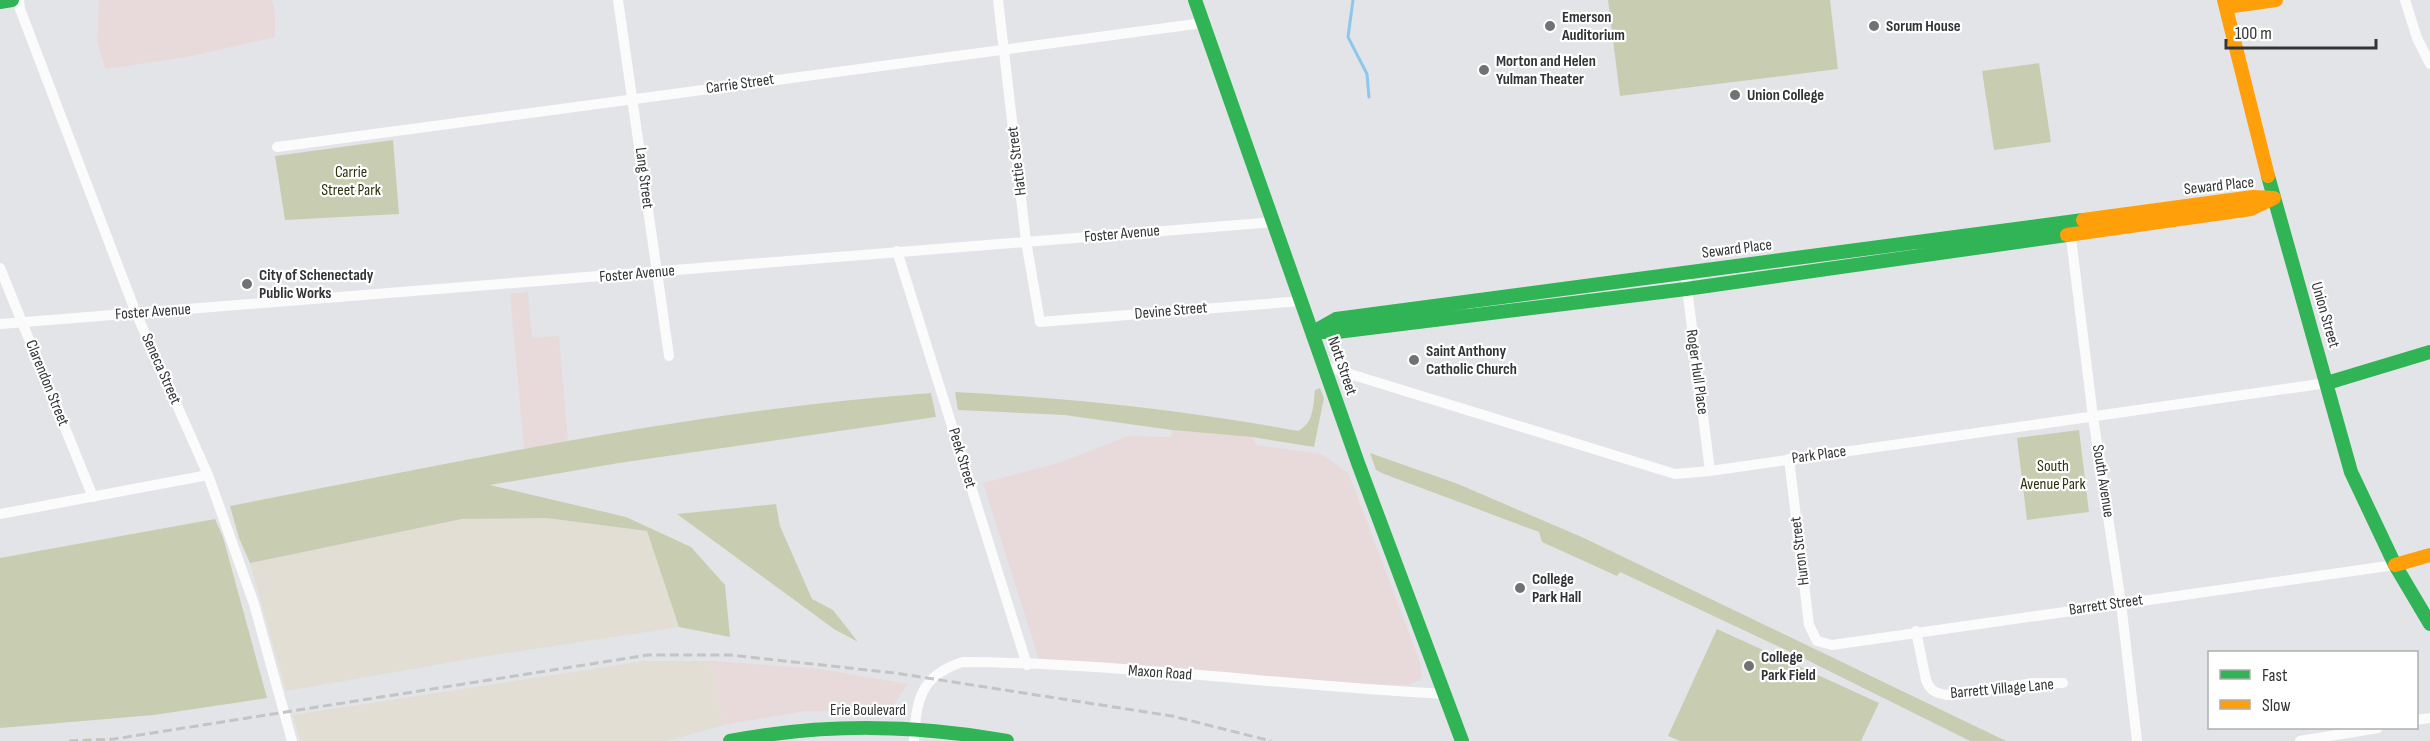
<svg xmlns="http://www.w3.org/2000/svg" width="2430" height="741" viewBox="0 0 2430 741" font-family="'Sofia Sans Condensed',sans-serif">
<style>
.commercial{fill:#e8dadb}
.industrial{fill:#e2ded4}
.green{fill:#c8cdb2}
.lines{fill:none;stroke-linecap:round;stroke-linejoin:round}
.stream{stroke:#8ec7ed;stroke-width:3}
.street{stroke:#fbfbfc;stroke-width:10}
.fast{stroke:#30b455;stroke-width:14}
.slow{stroke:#ff9f0a;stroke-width:14}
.rail{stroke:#c4c4c4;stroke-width:3;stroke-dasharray:9 4.5;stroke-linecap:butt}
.poi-dot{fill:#717274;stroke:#fff;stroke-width:2}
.labels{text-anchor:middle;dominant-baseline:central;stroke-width:4.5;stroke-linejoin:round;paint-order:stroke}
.poi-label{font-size:16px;font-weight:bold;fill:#333436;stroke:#fff;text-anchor:start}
.street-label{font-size:16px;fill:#333436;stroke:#fff}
.park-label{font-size:16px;fill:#2c310c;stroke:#fff}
</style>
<rect width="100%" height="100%" fill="#e3e4e8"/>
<path class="commercial" d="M99,0H272L275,11V37L187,57L105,69L97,41Z
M528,292L532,338L559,336L568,441L524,449L510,294Z
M1172,430L1252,437L1257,445L1322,454L1349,474L1420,662L1422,678L1409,685L1364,684L1039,660L983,483L1061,462L1128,436L1171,437Z
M711,661L821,669L908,684L890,710L806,711L723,725Z"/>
<path class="industrial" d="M546,518L647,531L679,627L481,657L286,691L250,563L462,519Z
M645,661H711L723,725L667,741H300L293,715Z"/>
<path class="green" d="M1608,0H1830L1838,69L1620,96Z
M2039,63L2051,142L1994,150L1982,71Z
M393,140L399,214L285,220L275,156Z
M1320,388L1324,398L1314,447L1252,437L1172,430L1064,415L958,410L955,392C1071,398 1184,410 1298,431C1314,423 1313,406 1315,390Z
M931,393L936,417L619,463L490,485L626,517L691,547L725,585L730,637L679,627L647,531L546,518L462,519L250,563L239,538L230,506C462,461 695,410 931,393Z
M2079,430L2089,512L2027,520L2017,438Z
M1370,453L1458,484L1584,538L2006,741H1970L1801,657L1620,572L1617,576L1542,542L1539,532L1384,474L1376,470Z
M776,504L780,526L812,599L833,610L858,642L834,629L677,514Z
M215,519L223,537L267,698L154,715L0,728V558Z
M1717,629L1879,703L1861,741H1680L1668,736Z"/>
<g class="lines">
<path class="stream" d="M1353,0L1348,37L1367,74L1369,97"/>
<path class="street" d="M19,0L20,9L136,313L208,475L254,604L292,741
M618,0L669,356
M998,0L1026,241L1040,322L1302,301
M2405,0L2417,38L2430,64
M277,147L1203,23
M2070,230L2093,417L2121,603L2137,741
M897,251L1027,665
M0,268L93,497
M1685,272L1710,471
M0,324L1275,222
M1324,366L1675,474L1710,471L2327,383
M1789,459L1809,625L1817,641L1832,645L2395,565
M0,514L208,475
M1916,631L1926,680C1930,691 1936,693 1947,695L2034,683H2063
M2416,720L2430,718
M914,741C916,701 920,675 963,662C1124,663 1285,686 1445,694
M2300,741L2378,728"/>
<path class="fast" d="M1195,0L1358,463L1462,741
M0,2L12,0
M2268,176L2351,472L2395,565L2430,624
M1313,332L1336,319L2083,220
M1316,332H1337L1686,289L2067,235
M2327,383L2430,352
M730,741C824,723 913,724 1007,741"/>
<path class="slow" d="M2224,0L2268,176
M2226,7L2276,0
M2083,220L2253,197L2274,198
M2067,235L2251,209L2272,199
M2395,565L2430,555"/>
<path class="rail" d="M69,741L114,739L648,655H730L895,673L1172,716L1271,741"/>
</g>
<g class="poi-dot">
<circle cx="1550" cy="26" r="6"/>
<circle cx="1874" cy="26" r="6"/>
<circle cx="1484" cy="70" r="6"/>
<circle cx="1735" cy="95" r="6"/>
<circle cx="247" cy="284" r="6"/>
<circle cx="1414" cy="360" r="6"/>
<circle cx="1520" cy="588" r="6"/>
<circle cx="1749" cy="666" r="6"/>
</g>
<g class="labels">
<g class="poi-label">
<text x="1562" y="17">Emerson<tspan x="1562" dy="18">Auditorium</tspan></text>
<text x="1886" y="26">Sorum House</text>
<text x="1496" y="61">Morton and Helen<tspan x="1496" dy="18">Yulman Theater</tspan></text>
<text x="1747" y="95">Union College</text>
<text x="259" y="275">City of Schenectady<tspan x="259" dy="18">Public Works</tspan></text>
<text x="1426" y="351">Saint Anthony<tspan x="1426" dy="18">Catholic Church</tspan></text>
<text x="1532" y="579">College<tspan x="1532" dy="18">Park Hall</tspan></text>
<text x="1761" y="657">College<tspan x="1761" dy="18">Park Field</tspan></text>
</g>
<g class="street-label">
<text transform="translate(740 84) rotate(-8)">Carrie Street</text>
<text transform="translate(1017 161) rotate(-97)">Hattie Street</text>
<text transform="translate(644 178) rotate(83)">Lang Street</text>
<text transform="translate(2219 186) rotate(-6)">Seward Place</text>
<text transform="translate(1122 234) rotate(-5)">Foster Avenue</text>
<text transform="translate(1737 249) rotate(-7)">Seward Place</text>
<text transform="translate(637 274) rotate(-5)">Foster Avenue</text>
<text transform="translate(1171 311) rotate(-5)">Devine Street</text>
<text transform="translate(153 312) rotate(-4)">Foster Avenue</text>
<text transform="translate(2325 315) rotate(74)">Union Street</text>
<text transform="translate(1342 366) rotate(71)">Nott Street</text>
<text transform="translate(161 369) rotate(66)">Seneca Street</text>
<text transform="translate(1697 372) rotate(82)">Roger Hull Place</text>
<text transform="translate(47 383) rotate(68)">Clarendon Street</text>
<text transform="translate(1819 455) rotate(-8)">Park Place</text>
<text transform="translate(962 458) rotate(73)">Peek Street</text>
<text transform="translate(2103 481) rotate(81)">South Avenue</text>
<text transform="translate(1800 551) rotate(-97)">Huron Street</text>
<text transform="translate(2106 605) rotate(-8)">Barrett Street</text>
<text transform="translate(1160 673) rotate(4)">Maxon Road</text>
<text transform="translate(2002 689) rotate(-5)">Barrett Village Lane</text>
<text x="868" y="710">Erie Boulevard</text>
</g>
<g class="park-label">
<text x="351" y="172">Carrie<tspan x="351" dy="18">Street Park</tspan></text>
<text x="2053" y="466">South<tspan x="2053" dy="18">Avenue Park</tspan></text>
</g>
</g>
<rect x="2208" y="651" width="210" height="78" fill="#ffffff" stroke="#adaeaf" stroke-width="1.5"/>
<rect x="2220" y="670" width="30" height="9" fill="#30b455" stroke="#adaeaf" stroke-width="1.5"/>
<text x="2262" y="681" font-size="18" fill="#333436">Fast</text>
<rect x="2220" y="700" width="30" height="9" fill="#ff9f0a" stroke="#adaeaf" stroke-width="1.5"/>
<text x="2262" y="711" font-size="18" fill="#333436">Slow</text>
<path d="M2226 39v9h150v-9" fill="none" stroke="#333436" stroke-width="3"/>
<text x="2235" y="39" font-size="18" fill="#333436" stroke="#ffffff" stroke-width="4.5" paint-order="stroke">100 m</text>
</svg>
